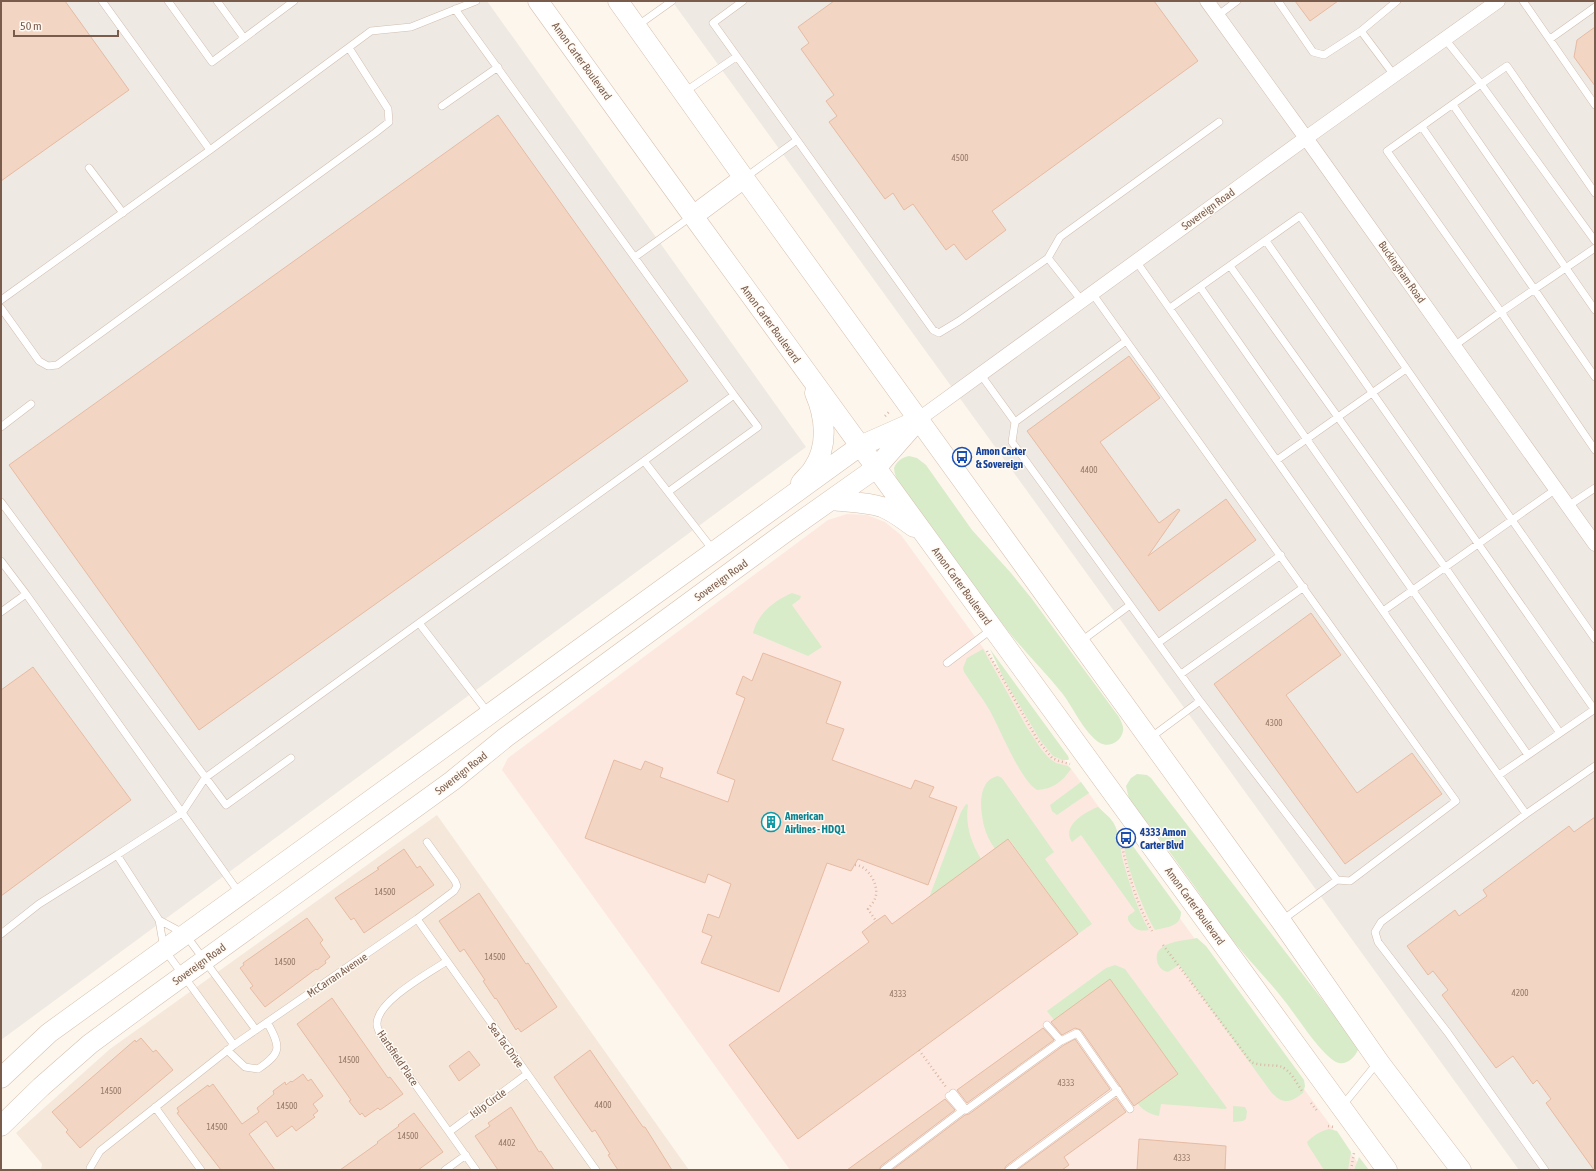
<svg xmlns="http://www.w3.org/2000/svg" width="1596" height="1171" viewBox="0 0 1596 1171" font-family="'Asap Condensed',sans-serif">
<style>
.residential{fill:#f5e8da}
.commercial{fill:#fde8e0}
.industrial{fill:#efe9e4}
.green{fill:#d8ecc9}
.building{fill:#f3d5c3;stroke:#e6bba3}
.lines{fill:none;stroke-linecap:round;stroke-linejoin:round}
.lane-casing{stroke:#d1beb0;stroke-width:8}
.street-casing{stroke:#d1beb0;stroke-width:15}
.secondary-casing{stroke:#d6c0b0;stroke-width:21}
.path{stroke:#d9b8a5;stroke-width:2.5;stroke-dasharray:1 3;stroke-linecap:butt}
.lane{stroke:#fff;stroke-width:7}
.street{stroke:#fff;stroke-width:14}
.secondary{stroke:#fff;stroke-width:20}
.labels{text-anchor:middle;dominant-baseline:central;stroke-width:3;stroke-linejoin:round;paint-order:stroke}
.number-label{font-size:9px;fill:#987a6a}
.street-label{font-size:11px;fill:#7a5c4d;stroke:#fffaf3}
.transit-label{font-size:11px;font-weight:bold;fill:#164399;stroke:#fffaf3;text-anchor:start}
.culture-label{font-size:11px;font-weight:bold;fill:#0d838f;stroke:#fffaf3;text-anchor:start}
</style>
<rect width="100%" height="100%" fill="#fdf6ec"/>
<path class="residential" d="M437,815L689,1170H41L42,1164L16,1133L110,1049Z"/>
<path class="commercial" d="M847,514L867,515L885,522L901,535L1363,1170H790L502,770L508,758L828,520Z"/>
<path class="industrial" d="M1,1H487L806,447L1,1040Z
M672,1H1595V1170H1519Z"/>
<path class="green" d="M909,456L917,458L926,465L972,530L1011,573L1032,599L1119,717C1121,722 1124,726 1123,731C1121,742 1109,748 1100,743C1084,733 1073,707 1062,693C1044,671 1025,652 1008,631C984,601 962,569 940,538C927,520 895,489 894,468C897,461 901,458 909,456Z
M792,593L801,596L800,599L792,605L822,647L808,656L753,633C757,614 775,600 792,593Z
M983,649L1026,726L1041,749L1049,758L1056,763L1068,766L1071,769C1062,782 1053,789 1037,790C1021,781 1000,729 990,711C982,697 972,685 964,672L963,668L967,658Z
M990,649L1068,756L1069,759L1068,760H1062L1053,756L1040,740L1004,679Z
M1137,774L1147,775L1151,778L1345,1029L1354,1041L1358,1050C1355,1057 1347,1065 1339,1063C1323,1059 1295,1013 1283,999C1266,977 1245,957 1228,934C1213,914 1199,892 1184,872C1167,847 1147,823 1129,799L1126,786L1131,778Z
M998,776L1002,778L1054,852L1045,859L1092,924L1078,934L1009,839L995,849C990,842 986,834 984,826C980,810 977,780 998,776Z
M1081,782L1089,793L1057,815L1052,811L1050,805Z
M966,804L968,805C965,825 971,842 981,859L929,898L961,812Z
M1098,807C1103,812 1109,816 1113,822C1120,833 1120,849 1123,861C1130,885 1137,909 1149,930C1139,932 1133,929 1128,920V916L1135,911L1081,835L1072,842C1061,826 1085,812 1098,807Z
M1124,834L1181,912C1181,927 1167,927 1155,930C1144,913 1120,852 1124,834Z
M1197,938L1206,946L1304,1080L1305,1086L1303,1093C1290,1103 1283,1105 1271,1092L1179,965L1168,972C1163,971 1158,967 1157,961C1153,941 1184,941 1197,938Z
M1115,965L1125,969L1227,1108L1225,1109L1161,1104L1159,1116C1149,1114 1144,1111 1137,1103L1178,1074L1110,980L1054,1020L1047,1011L1106,968Z
M1233,1106L1245,1107L1247,1111L1246,1119L1243,1121L1233,1122Z
M1329,1129L1337,1131L1351,1152L1348,1170H1324L1308,1145L1307,1142C1313,1136 1320,1131 1329,1129Z
M1359,1157L1369,1170H1354Z"/>
<path class="building" d="M1,1H65L129,90L1,181Z
M834,1H1154L1198,61L992,211L1006,230L966,260L954,244L946,250L913,204L904,210L893,193L885,199L829,122L837,116L826,101L834,95L801,49L809,43L798,27Z
M1295,1H1338L1310,21Z
M1595,27V86L1574,57L1577,40Z
M498,115L688,381L199,730L9,465Z
M1129,356L1160,398L1100,442L1159,523L1178,509L1180,510L1148,556L1226,499L1256,540L1159,611L1027,431Z
M1311,613L1341,655L1286,695L1357,793L1412,753L1442,794L1345,864L1214,684Z
M763,653L841,682L826,723L844,729L832,760L911,789L915,780L934,787L929,797L957,807L928,885L858,859L851,871L827,863L779,992L701,963L712,936L702,932L708,914L719,918L731,884L708,874L705,883L585,838L614,760L641,770L645,761L663,768L660,777L728,802L735,780L717,773L745,698L736,694L743,676L752,681Z
M33,667L131,800L1,896V690Z
M1595,817V1170H1594L1546,1103L1551,1099L1537,1080L1533,1084L1513,1056L1496,1068L1442,995L1448,990L1433,971L1428,975L1407,946L1455,910L1459,916L1487,896L1483,890L1569,826L1574,832Z
M1008,839L1078,934L798,1139L729,1045L869,942L862,932L876,921L885,915L892,924Z
M404,849L417,868L420,866L434,885L364,933L354,918L351,920L335,898L379,869L377,868Z
M479,893L526,964L528,963L557,1007L521,1032L518,1028L516,1030L496,998L495,999L483,981L485,980L464,949L460,952L439,921Z
M307,918L323,940L320,943L330,957L325,961L326,963L317,970L316,969L265,1007L250,988L253,986L240,968L244,965L243,963Z
M1110,979L1178,1074L1134,1106L1081,1030L1075,1028L1062,1035L1051,1022Z
M332,998L388,1078L390,1077L403,1094L380,1110L378,1108L365,1117L362,1113L360,1115L349,1101L351,1100L297,1024Z
M1043,1028L1054,1040L967,1103L957,1090Z
M141,1038L153,1052L156,1050L173,1070L80,1148L66,1132L68,1130L52,1112L135,1040L136,1042Z
M1075,1039L1110,1089L1006,1166L1004,1170H892L965,1115L969,1114L1064,1045Z
M590,1050L643,1127H645L672,1170H618L608,1155L610,1154L595,1130L592,1132L569,1099L554,1077Z
M469,1051L480,1065L459,1081L449,1066Z
M303,1074L308,1081L311,1079L323,1096L313,1104L318,1111L313,1115L315,1117L296,1131L292,1126L277,1137L266,1121L249,1134L275,1170H221L177,1113L179,1112L177,1108L208,1085L209,1087L213,1084L242,1124L259,1112L257,1108L274,1094L273,1091L285,1082L286,1085L291,1081L292,1082Z
M1116,1098L1126,1112L1064,1157L1069,1165L1062,1170H1017Z
M945,1099L955,1110L881,1166L879,1170H847Z
M511,1107L539,1152L541,1151L554,1170H498L475,1136L490,1126L488,1123Z
M414,1113L443,1152L418,1170H340L378,1143L377,1142L399,1126L398,1125Z
M1139,1139L1226,1146L1225,1170H1137Z"/>
<g class="lines">
<g class="lane-casing">
<path id="lane" d="M168,1L212,62L294,1
M217,1L244,38
M743,1L713,23L797,140L746,177
M1278,1L1313,52L1324,55L1361,31L1397,1
M1523,1L1595,105
M455,9L734,395L644,461L713,550
M1217,16L1237,1
M637,26L672,1
M1361,31L1394,75
M1445,39L1481,84L1507,66L1595,193
M1550,39L1595,7
M683,93L736,57
M1453,105L1595,310
M442,106L498,67
M1422,127L1595,377
M797,140L933,330L939,333L959,321L1048,258L1060,237L1219,122
M210,150L371,31L411,27L476,1
M89,168L123,213
M1266,241L1594,709
M1595,241L1481,84L1387,151L1501,312L1595,248
M635,257L692,216
M1048,258L1082,301
M1136,261L1526,814L1595,766
M1230,266L1445,567L1560,733
M1200,287L1528,755
M1092,293L1456,801L1350,881L1337,880L1281,921
M1,300L210,150L102,1
M1,308L39,361L48,366L57,365L375,133L389,122L388,109L349,48
M1170,308L1300,216L1595,639
M1454,346L1501,312L1595,450
M981,375L1015,422L1012,442L1200,701L1337,880
M1015,422L1126,341
M1,427L31,404
M1277,460L1406,369
M668,492L758,427L734,395
M1,502L226,805L291,758
M1568,506L1595,488
M1,561L26,594
M1383,611L1556,489
M1,612L26,594L240,894
M1080,642L1130,605
M1158,643L1281,555
M947,663L992,629
M1181,674L1304,587
M489,714L419,623L644,461
M1150,738L1200,701
M1499,775L1595,709
M1526,814L1381,922L1375,932L1378,942L1448,1033L1545,1170
M117,855L182,813L205,778L419,623
M417,919L596,1170
M159,920L185,934L256,1030
M1,934L39,904L117,855L159,920L164,949L234,1045
M447,961C429,973 375,1002 377,1025C378,1032 382,1036 385,1042L476,1170
M1047,1025L1061,1041L1077,1033L1130,1109
M227,1050L245,1067L258,1069C282,1053 281,1047 267,1022
M953,1093L966,1110L1061,1041
M1343,1105L1378,1062
M155,1107L201,1170
M449,1132L527,1074
M90,1170V1168L100,1151L234,1045L417,919L454,891L457,886L455,881L427,842
M445,1170L466,1155
M884,1170L962,1111L949,1096
M1009,1170L1118,1090"/>
</g>
<g class="street-casing">
<path id="street" d="M1207,1L1306,138L1595,544
M919,419L1306,138L1498,1"/>
</g>
<g class="secondary-casing">
<path id="secondary" d="M538,1L693,216L1387,1170
M618,1L744,178L1283,924L1379,1062L1461,1170
M693,216L744,178
M801,483C805,478 810,474 813,469C829,446 825,416 815,393
M832,500C848,502 867,502 882,507C893,511 904,520 914,527
M1,1078L49,1033L860,446L912,423
M1,1126L41,1087L90,1044L151,999L452,781L506,737L787,531L876,468L919,419"/>
</g>
<path class="path" d="M885,416L889,412
M987,651L1037,739L1052,758L1059,761L1070,764
M1119,832C1126,866 1135,901 1152,931
M855,865C867,865 878,883 876,895C875,901 871,905 868,909L876,921
M1163,945L1251,1062C1262,1067 1275,1064 1282,1067C1291,1071 1297,1084 1302,1091
M919,1050L946,1087
M1311,1103L1318,1112
M1328,1126L1334,1127
M1351,1170L1354,1153"/>
<use href="#lane" class="lane"/>
<use href="#street" class="street"/>
<use href="#secondary" class="secondary"/>
</g>
<defs>
<g id="bus-ring" transform="scale(1)"><circle r="9.5" fill="#fffaf3" stroke="#1a4fb4" stroke-width="1.5"/><path d="M-5-6H5V4H4V6H2V4H-2V6H-4V4H-5ZM-3.5-4V0h7V-4ZM-3.5 1.2v1.5H-2V1.2ZM2 1.2v1.5H3.5V1.2Z" fill="#1a4fb4"/></g>
<g id="building-ring" transform="scale(1)"><circle r="9.5" fill="#fffaf3" stroke="#0f9aa8" stroke-width="1.5"/><path d="M-4-6H4V6H1V3H-1V6H-4ZM-2.5-4.3h1.7v1.8h-1.7ZM.8-4.3h1.7v1.8H.8ZM-2.5-1h1.7V.8h-1.7ZM.8-1h1.7V.8H.8Z" fill="#0f9aa8"/></g>
</defs>
<g fill-rule="evenodd">
<use href="#bus-ring" x="962" y="457"/>
<use href="#building-ring" x="771" y="822"/>
<use href="#bus-ring" x="1126" y="838"/>
</g>
<g class="labels">
<g class="number-label">
<text x="960" y="158">4500</text>
<text x="1089" y="470">4400</text>
<text x="1274" y="723">4300</text>
<text x="385" y="892">14500</text>
<text x="495" y="957">14500</text>
<text x="285" y="962">14500</text>
<text x="1520" y="993">4200</text>
<text x="898" y="994">4333</text>
<text x="349" y="1060">14500</text>
<text x="1066" y="1083">4333</text>
<text x="111" y="1091">14500</text>
<text x="603" y="1105">4400</text>
<text x="287" y="1106">14500</text>
<text x="217" y="1127">14500</text>
<text x="408" y="1136">14500</text>
<text x="507" y="1143">4402</text>
<text x="1182" y="1158">4333</text>
</g>
<g class="street-label">
<text transform="translate(582 61) rotate(54)">Amon Carter Boulevard</text>
<text transform="translate(1208 209) rotate(-36)">Sovereign Road</text>
<text transform="translate(1402 272) rotate(55)">Buckingham Road</text>
<text transform="translate(771 324) rotate(54)">Amon Carter Boulevard</text>
<text transform="translate(721 580) rotate(-36)">Sovereign Road</text>
<text transform="translate(962 586) rotate(54)">Amon Carter Boulevard</text>
<text transform="translate(461 773) rotate(-38)">Sovereign Road</text>
<text transform="translate(1195 906) rotate(54)">Amon Carter Boulevard</text>
<text transform="translate(199 964) rotate(-36)">Sovereign Road</text>
<text transform="translate(337 975) rotate(-34)">McCarran Avenue</text>
<text transform="translate(506 1045) rotate(54)">Sea Tac Drive</text>
<text transform="translate(398 1058) rotate(56)">Hartsfield Place</text>
<text transform="translate(488 1103) rotate(-36)">Islip Circle</text>
</g>
<g class="transit-label">
<text x="976" y="451">Amon Carter<tspan x="976" dy="13">&amp; Sovereign</tspan></text>
<text x="1140" y="832">4333 Amon<tspan x="1140" dy="13">Carter Blvd</tspan></text>
</g>
<g class="culture-label">
<text x="785" y="816">American<tspan x="785" dy="13">Airlines - HDQ1</tspan></text>
</g>
</g>
<rect width="1596" height="1171" fill="none" stroke="#7a5c4d" stroke-width="4"/>
<path d="M14 30v6h104v-6" fill="none" stroke="#7a5c4d" stroke-width="2"/>
<text x="20" y="30" font-size="12" fill="#7a5c4d" stroke="#fffaf3" stroke-width="3" paint-order="stroke">50 m</text>
</svg>
